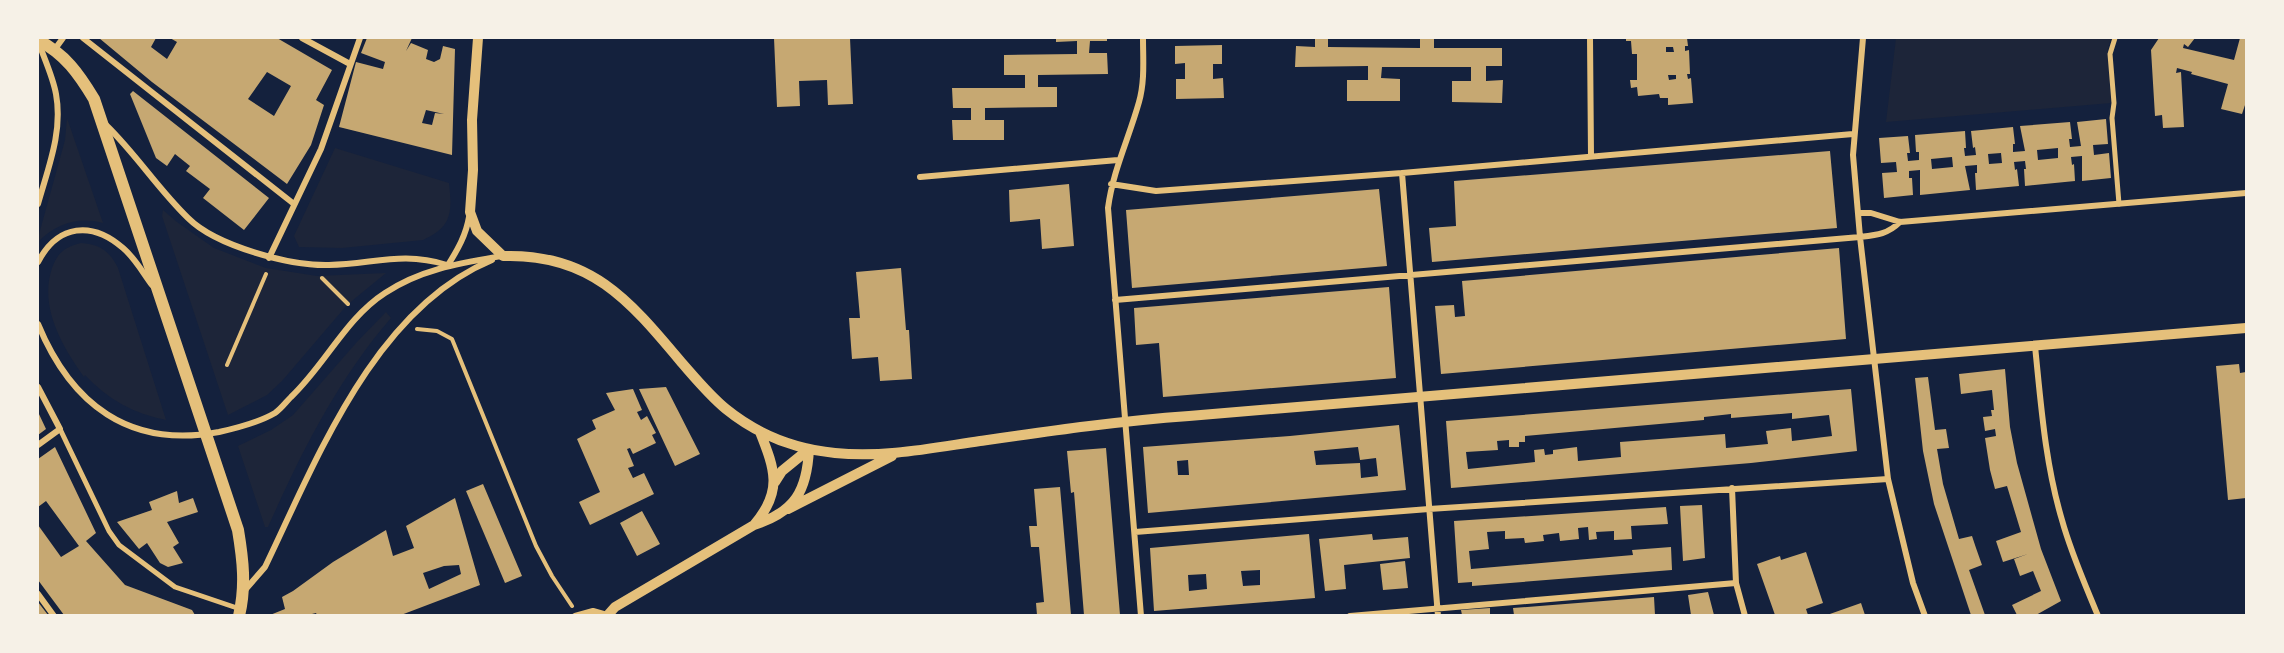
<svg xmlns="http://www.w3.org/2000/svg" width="2284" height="653" viewBox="0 0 2284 653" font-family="Merriweather,serif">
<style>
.green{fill:#1d2539}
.building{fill:#c6a872;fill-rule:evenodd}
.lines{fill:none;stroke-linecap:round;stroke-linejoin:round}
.path{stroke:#e5c07b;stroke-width:4}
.pedestrian{stroke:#e5c07b;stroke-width:5}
.minor{stroke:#e5c07b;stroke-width:6}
.tertiary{stroke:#e5c07b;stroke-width:10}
.secondary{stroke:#e5c07b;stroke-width:12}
</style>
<rect width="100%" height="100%" fill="#14213d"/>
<path class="green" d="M1896,38H2111L2107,52L2111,103L1886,122Z
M67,118L103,223C78,216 55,224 38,242V238L65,140Z
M335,148L449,183C452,211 453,227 423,240L342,248L299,247L294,236Z
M163,210L177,222L214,248L266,268L317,276L386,273L347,305L282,381L267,395L228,415L162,216Z
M81,243C99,244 110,251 118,268L166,420C134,414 107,399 85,375L84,377C62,346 39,307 52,268C58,252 65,247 81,243Z
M386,312L391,318C338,379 301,453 268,527H265L238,446L271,430L293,415L356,343Z"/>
<path class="building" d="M99,38H156L151,47L167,59L177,42L170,38H277L332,70L316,100L324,105L311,145L287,184L152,82ZM267,72L291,86L274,116L248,99Z
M367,38H412L406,51L411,43L428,50L426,59L434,62L440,59L443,46L455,49L452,155L339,127L356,62L383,69L385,62L361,53ZM426,110L444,114L435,113L432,125L422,123Z
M774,38H850L853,104L828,105L827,80L799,81L800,106L777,107Z
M1056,38H1107V41H1090L1089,53H1107L1108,74L1038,75V87H1057V107L985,108V120H1004V140H953L952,120H971V108H953L952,88H1025V75H1004V55L1077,54V41L1056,42Z
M1315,38H1328V47L1420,48V38H1434V48H1502V66H1486V81L1503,80L1502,103L1452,102V81H1471V67H1382L1381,78L1400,79V101H1347V80H1368V66L1295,67L1296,46L1315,47Z
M1626,38H1687L1688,46H1685V51L1689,50L1690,74H1687L1688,79L1691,78L1693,103L1668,105V98H1660L1659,94L1638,96L1637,87L1631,88L1630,80H1637V54H1632L1631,41H1626ZM1666,47H1673L1674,52H1666ZM1668,75H1676V79L1669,80Z
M2159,38H2195L2188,47L2184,44L2183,48L2234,60L2240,38H2246V102L2242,114L2221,109L2228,84L2191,74L2192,72L2177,68L2176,73L2181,72L2184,127L2163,128L2162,115L2155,116L2151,50Z
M1222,45V64H1213V79L1223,78L1224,98L1176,99V79H1185V63L1175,64V46Z
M133,91L269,198L244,230L203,198L210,189L186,171L190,166L175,154L167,166L156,158L130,94Z
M2106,119L2108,144L2093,145L2094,155L2109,153L2111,178L2082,181V156L2071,157L2072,165L2074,164L2075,181L2025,186L2024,169H2026L2025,161L2014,162L2015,170L2017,169L2019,186L1976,190L1975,173H1977V165L1965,166L1970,190L1920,195V170L1909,171V178H1912L1913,195L1884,198L1882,173L1897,172L1896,162L1881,163L1879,138L1908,136L1910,153H1907L1908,161L1919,160V152H1916L1915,135L1965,131L1966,148H1964L1965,156L1976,155L1975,147L1973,148L1971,131L2013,127L2015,144H2013V152L2025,151L2020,126L2070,122L2072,139H2069L2070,147L2081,146L2077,122ZM2058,148V158L2038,160L2037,150ZM2001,153L2002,163L1989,164L1988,154ZM1952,157L1953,167L1932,169L1931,159Z
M1830,151L1837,228L1432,262L1429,228L1456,226L1454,181Z
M1069,184L1074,246L1042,249L1040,219L1010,222L1009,190Z
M1379,189L1387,266L1132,288L1126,210Z
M1839,248L1846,339L1441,374L1435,306L1454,305L1455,317L1465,316L1462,281Z
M901,268L906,330H909L912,379L880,381L878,357L852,359L849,318H860L856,272Z
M1389,287L1396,378L1163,397L1159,343L1136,345L1134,308Z
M2239,364L2240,373L2246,372V498L2228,500L2216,366Z
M2005,369L2010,427L2017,463L2041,549L2061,601L2036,615H2017L2012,605L2041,591L2033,571L2020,576L2014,559L2028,554L2003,562L1996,541L2021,532L2007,486L1995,489L1990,470L1985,438L1996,436L1995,429L1985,431L1983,417L1992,416L1991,410H1994L1992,390L1961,394L1959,374Z
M1928,377L1935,430L1946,429L1949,448L1937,449L1943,484L1959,539L1972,536L1976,548L1982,565L1969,570L1985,615H1971L1934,504L1923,451L1915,378Z
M666,387L700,454L675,466L639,389Z
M633,389L642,410L637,412L641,420L647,416L656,433L652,435L656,443L633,454L630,448L627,449L634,466L628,468L633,478L644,473L654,494L590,525L579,502L600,492L577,439L596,429L592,420L615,410L606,393Z
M1851,389L1857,451L1751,463L1451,488L1446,421ZM1792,413V419L1829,415L1832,436L1792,441L1791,428L1766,431L1768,444L1726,448L1725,434L1620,442L1621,457L1578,461L1577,447L1553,450V454L1545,455L1544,449L1534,450L1535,462L1468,469L1466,452L1498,450L1497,441L1509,440V447H1519V442H1525V436L1704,420V417L1731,414V418Z
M38,412L46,429L38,435Z
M1399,425L1406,490L1148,513L1143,447L1290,436ZM1358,447L1360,460L1376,458L1378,476L1361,478L1360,463L1316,465L1314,451ZM1188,460L1189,475H1178L1177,461Z
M55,447L96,533L86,541L125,585L192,610L195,615H64L38,580V525L61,557L79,546L46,501L38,507V459Z
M1106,448L1120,615H1084L1074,492L1071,493L1067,451Z
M483,484L522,576L505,583L466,491Z
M1060,487L1071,615H1037L1036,603L1044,602L1039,547H1031L1029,526H1037L1034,489Z
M177,491L179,503L193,498L198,512L167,522L179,543L173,547L183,563L168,567L160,563L147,543L139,549L117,522L152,510L149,502Z
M455,498L480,585L401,615H317L316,613L308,615H270L285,609L282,597L293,591L333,562L386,530L393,556L414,548L406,526ZM459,565L461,574L429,589L423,573L444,566Z
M1702,505L1705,558L1683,561L1680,506Z
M1666,507L1668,524L1631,526L1632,539L1614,540V531L1596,532L1597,539L1589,540L1588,527L1578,528L1579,539L1560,541L1559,533L1543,535L1544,541L1525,543L1524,538L1505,539V531L1487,532L1489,549L1469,551L1471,569L1633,555L1632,550L1671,547L1672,570L1472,586V582L1458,583L1454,521Z
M642,511L660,544L637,556L620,523Z
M1309,534L1315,598L1154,611L1150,548ZM1260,570V585L1243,586L1241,571ZM1206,574L1207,589L1189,591L1188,575Z
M1372,534L1373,540L1408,537L1410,558L1344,565L1346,589L1325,591L1319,539Z
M1806,552L1823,603L1806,609L1808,615H1775L1757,564L1780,556L1781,560Z
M1405,561L1408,588L1383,590L1380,564Z
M1708,592L1714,615H1691L1688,595Z
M1654,597L1655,615H1514L1513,608Z
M38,602L48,615H38Z
M1861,603L1865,615H1827Z
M1490,608V615H1462L1461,610Z"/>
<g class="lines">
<path class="path" d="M322,278L348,304
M417,329L437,331L452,339L536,546L552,576L572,606
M227,365L266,274"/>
<path class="pedestrian" d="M2115,38L2110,54L2114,103L2112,118L2119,204
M60,429L109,531L119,545L175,587L240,609"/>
<path class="minor" d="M83,38L294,204
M302,38L350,64
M1590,38L1591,156
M1863,38L1853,155L1860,237L1888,479L1913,583L1925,616
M55,49L63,38
M106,125C136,154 158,189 188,218C216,246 290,266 329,265C374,264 402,251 447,265
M1402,173L1438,616
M920,177L1118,160
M1111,184L1156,191L1402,173L1853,134
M38,204C48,168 63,132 56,94C53,77 44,58 38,41
M1858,213H1871L1900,222L2246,193
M269,258L321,149L360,38
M38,262C58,224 92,221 123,248C135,258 143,273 152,285
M448,265C458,249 466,235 469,217
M1115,300L1860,237C1877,235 1888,234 1900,222
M38,324C71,404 129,449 219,432C237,428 258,423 275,413C281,409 286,402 291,397C325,365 346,318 385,293C421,269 461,263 502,256
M2035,346C2041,404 2045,463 2062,520C2071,553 2085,584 2098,616
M38,387L60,429L38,445
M1732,488L1736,583L1745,616
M1135,532L1429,509L1888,479
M245,590L265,567C317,459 374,309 492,260
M38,594L54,616
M575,616L593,611L607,615
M1141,616L1108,208C1113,170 1129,138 1139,102C1145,81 1143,59 1143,38
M1350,616L1736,583"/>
<path class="tertiary" d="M478,38L472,120L473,170L470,212L477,231L503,256C591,253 630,301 682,363C696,379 710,396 726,409C758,435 795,449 835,453C884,458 932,448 980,441C1050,431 1119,421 1189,416C1542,389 1894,358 2246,328
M775,482L782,471L809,449
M788,509L892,456
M754,525C795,512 807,491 809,449
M607,616L615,607L754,525C783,491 775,470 760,432"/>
<path class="secondary" d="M38,40C65,54 79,74 94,99L238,530C243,560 246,586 239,616"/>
</g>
<rect width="2284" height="653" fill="none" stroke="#f6f1e7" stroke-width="78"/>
</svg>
